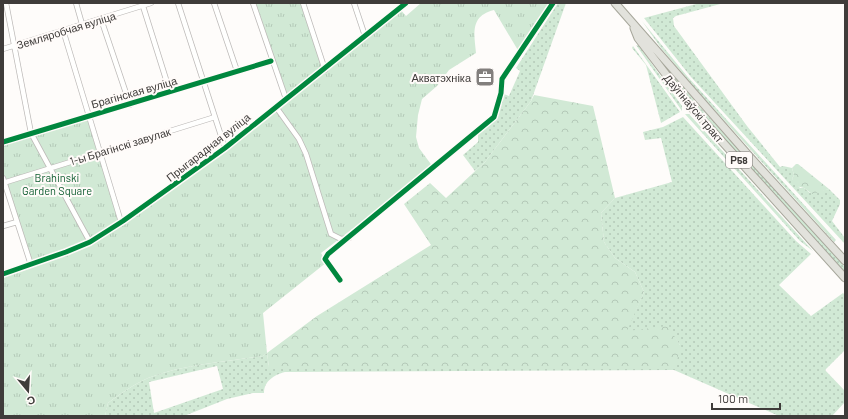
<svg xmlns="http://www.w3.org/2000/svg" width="848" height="419" viewBox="0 0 848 419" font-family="Barlow,sans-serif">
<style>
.grass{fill:url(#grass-dots);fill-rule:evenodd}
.forest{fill:url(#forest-crowns)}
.park{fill:url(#park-tufts)}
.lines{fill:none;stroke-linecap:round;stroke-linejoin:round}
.minor-casing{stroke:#bdbab8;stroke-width:6}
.primary-casing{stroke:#a7a79b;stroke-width:9}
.minor{stroke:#fffffe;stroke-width:4.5}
.primary{stroke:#e2e2dc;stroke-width:7}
.cycleway-casing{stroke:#fffbf9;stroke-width:8}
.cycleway{stroke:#00873e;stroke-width:5}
.labels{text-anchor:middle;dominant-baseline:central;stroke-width:4;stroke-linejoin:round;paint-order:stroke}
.shield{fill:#fffbf9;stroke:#797573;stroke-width:1}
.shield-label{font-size:10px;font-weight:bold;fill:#3f3c3a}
.street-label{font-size:11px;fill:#3f3c3a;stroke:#fffbf9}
.poi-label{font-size:11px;fill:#3f3c3a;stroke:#fffbf9;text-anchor:end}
.park-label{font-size:11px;fill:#0d5c2f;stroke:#fffbf9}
</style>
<defs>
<pattern id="grass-dots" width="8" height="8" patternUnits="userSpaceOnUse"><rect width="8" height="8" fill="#d1e9d5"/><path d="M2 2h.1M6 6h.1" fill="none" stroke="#b4c9b8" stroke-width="1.8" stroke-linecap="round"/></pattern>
<pattern id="forest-crowns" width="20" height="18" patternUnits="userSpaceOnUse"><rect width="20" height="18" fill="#d1e9d5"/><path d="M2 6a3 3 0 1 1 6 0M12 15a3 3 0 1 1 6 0" fill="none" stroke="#b4c9b8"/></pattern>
<pattern id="park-tufts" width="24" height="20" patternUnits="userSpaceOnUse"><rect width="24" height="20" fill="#d1e9d5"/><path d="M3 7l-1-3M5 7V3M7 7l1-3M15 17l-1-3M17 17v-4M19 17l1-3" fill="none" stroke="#b4c9b8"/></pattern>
</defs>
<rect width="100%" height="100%" fill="#fefcfa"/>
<path class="grass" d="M558,3H566L531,101L485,162L475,171L463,155L478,142V129L494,117L501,93L509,96L520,71L516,68Z
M700,3H724L676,16L673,18L674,26L747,126L780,167L783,166L792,168L794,175L792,179L800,188H804L810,193L829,189L840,200V204L832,221L845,238V244L691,77L644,18Z
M642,21L687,76L836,240L834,242L695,88L661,48Z
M642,37L698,105L845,267V272L698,110Z
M636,45L639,46L682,106V111Z
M633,46L680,112L661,123L646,65L632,48Z
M685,114H689L813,251L800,241Z
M683,117L796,241L811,254L779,285L811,316L843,293L845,295V350L825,370L845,391V402L832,416H779L674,370L285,372C274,375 264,381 264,393H253L227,399L184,416H105L108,403C120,394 134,384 148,378C185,364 225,362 263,356L267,353L269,367L680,345L675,338L626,331L644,292L635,272L615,258L604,242L601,213L615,198L672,182L661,138L645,140L643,132L663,127ZM217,366L223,389L154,413L149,382Z"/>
<path class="forest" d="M534,95L593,106L615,198L601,213L604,242L615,258L635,272L644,292L627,331L668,326L680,345L676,367H269L267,353L317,316L431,245L404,204L430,183L446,198L485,162L531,101Z
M796,164H798L829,189L812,194L804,188L796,186L792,179L794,175L792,168Z"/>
<path class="park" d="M253,3H303L325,70L400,9L406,16L421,3H550L519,52L494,10C470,16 474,33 476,53L449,70L437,86L422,99L418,115L416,137L419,148L433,167L321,253L327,262L263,313L267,353L263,356C225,362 185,364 148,378C134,384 120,394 108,403L105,416H3V274L31,266L3,178V142L90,116L121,222L162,195L286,99Z"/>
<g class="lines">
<g class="minor-casing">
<path id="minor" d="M6,3L31,133L90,242
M76,3L82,24
M142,3L170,92
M178,3L225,148
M214,3L237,71
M253,3L286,99
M303,3L325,70
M354,3L365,36
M101,19L130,105
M63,30L121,222
M3,49L151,3
M276,107L299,139L306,154L331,234L341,239L349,238
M3,142L271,61
M3,178L31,265
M3,183L215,117
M3,226L17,222
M3,274L66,252L90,242L123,221L225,148L406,3
M340,280L325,259L328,254L494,117L501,93L502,79L553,3"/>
</g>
<g class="primary-casing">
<path id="primary" d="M615,3L750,157L845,261
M634,28L638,38L691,107L845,278"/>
</g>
<use href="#minor" class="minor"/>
<use href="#primary" class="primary"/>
<g class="cycleway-casing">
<path id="cycleway" d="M3,142L271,61
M3,274L66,252L90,242L123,221L225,148L406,3
M340,280L325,259L328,254L494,117L501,93L502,79L553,3"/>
</g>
<use href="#cycleway" class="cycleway"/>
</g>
<defs>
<g id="office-square" transform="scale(1)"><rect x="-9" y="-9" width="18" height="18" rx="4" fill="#827f7d" stroke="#fffbf9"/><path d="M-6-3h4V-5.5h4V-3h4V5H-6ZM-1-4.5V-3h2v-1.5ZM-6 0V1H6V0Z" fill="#fff"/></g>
</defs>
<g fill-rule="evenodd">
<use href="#office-square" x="485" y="77"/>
</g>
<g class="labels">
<rect class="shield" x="726" y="152" width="26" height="16" rx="3"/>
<g class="shield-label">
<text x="739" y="160">Р58</text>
</g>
<g class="street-label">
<text transform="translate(66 30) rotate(-17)">Земляробчая вуліца</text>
<text transform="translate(134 92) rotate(-16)">Брагінская вуліца</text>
<text transform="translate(694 108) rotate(50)">Даўгінаўскі тракт</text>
<text transform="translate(120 146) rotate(-17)">1-ы Брагінскі завулак</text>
<text transform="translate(208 147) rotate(-38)">Прыгарадная вуліца</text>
</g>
<g class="poi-label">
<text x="471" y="77">Акватэхніка</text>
</g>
<g class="park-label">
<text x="57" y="177">Brahinski<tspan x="57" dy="13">Garden Square</tspan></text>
</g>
</g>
<rect width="848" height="419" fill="none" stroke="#3f3c3a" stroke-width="8"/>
<g transform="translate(28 391) rotate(162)" stroke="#fffbf9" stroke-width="3" paint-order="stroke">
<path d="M0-3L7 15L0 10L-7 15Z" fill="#3f3c3a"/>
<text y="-6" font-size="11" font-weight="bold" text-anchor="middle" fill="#3f3c3a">С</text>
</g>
<path d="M712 403v6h68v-6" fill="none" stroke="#3f3c3a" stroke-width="2"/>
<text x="718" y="403" font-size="12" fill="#3f3c3a" stroke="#fffbf9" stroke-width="3" paint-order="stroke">100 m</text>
</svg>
